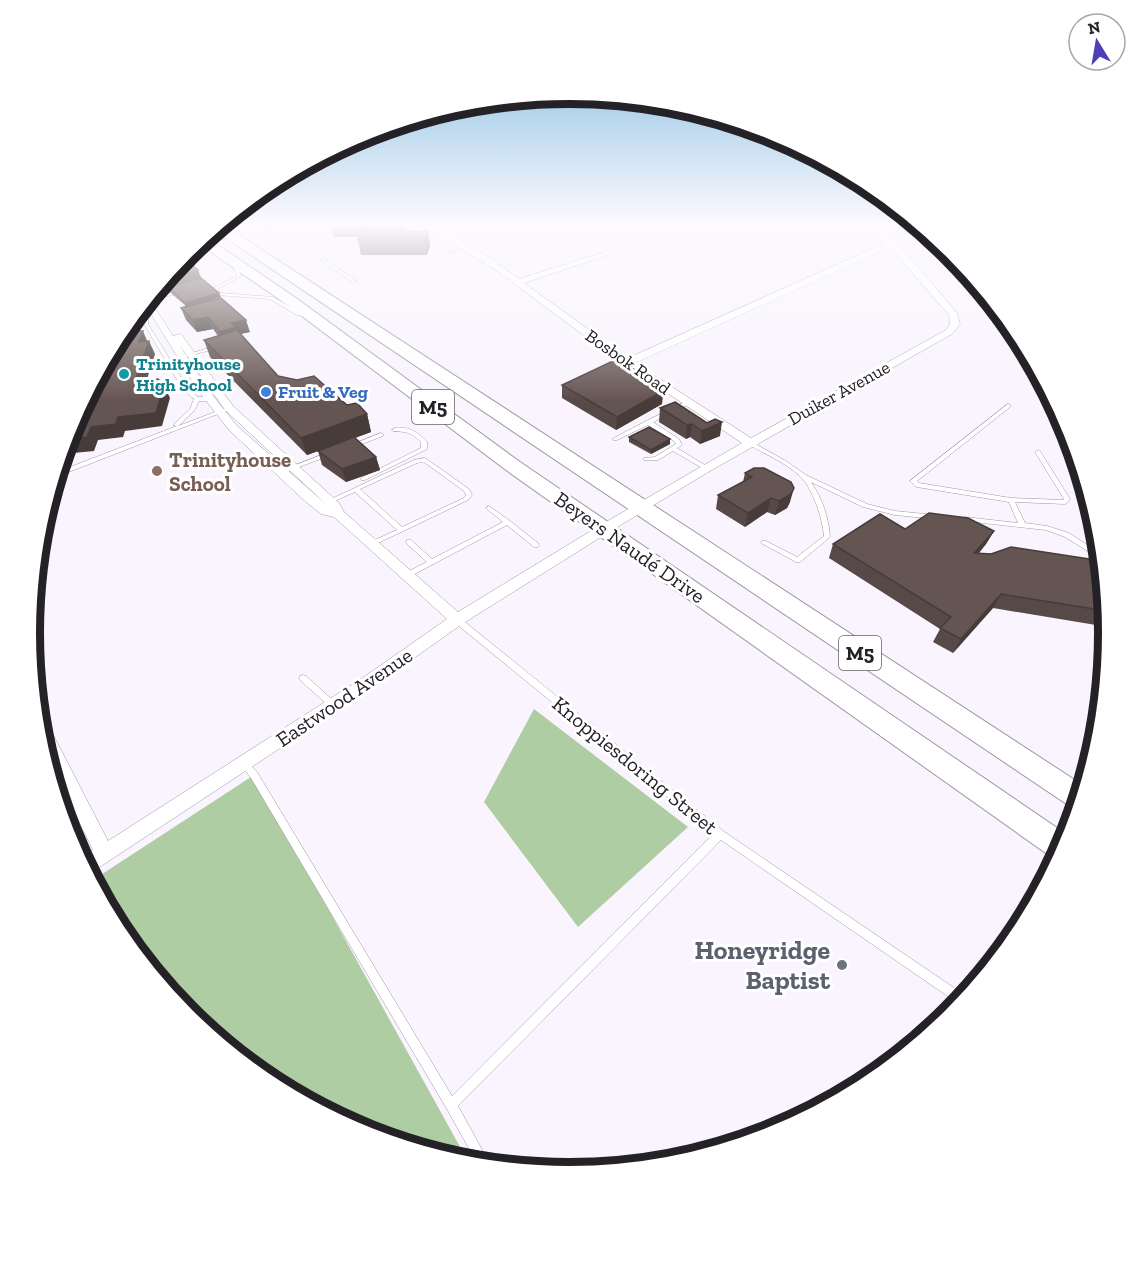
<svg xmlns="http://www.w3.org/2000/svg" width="1139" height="1266" viewBox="0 0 1139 1266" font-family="'Zilla Slab',serif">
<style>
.green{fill:#afcda2}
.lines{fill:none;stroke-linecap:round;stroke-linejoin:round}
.stream-far1{stroke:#54a8c8;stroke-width:3}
.stream{stroke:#54a8c8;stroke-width:4}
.lane-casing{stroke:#9f98a6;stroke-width:1}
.street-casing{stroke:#9f98a6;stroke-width:1}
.primary-casing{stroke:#9f98a6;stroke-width:2}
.lane{fill:#fff;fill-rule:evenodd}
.street{fill:#fff;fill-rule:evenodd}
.primary{fill:#fff;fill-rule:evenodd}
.wall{fill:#574947}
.shaded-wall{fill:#473c39}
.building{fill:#655552;stroke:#473c39;stroke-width:1.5}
.culture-dot{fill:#0f9aa8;stroke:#fff;stroke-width:2}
.shop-dot{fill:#3f7fe0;stroke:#fff;stroke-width:2}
.education-dot{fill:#8d6e63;stroke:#fff;stroke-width:2}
.worship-dot{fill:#6b7280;stroke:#fff;stroke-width:2}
.labels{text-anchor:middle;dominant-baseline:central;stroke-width:6;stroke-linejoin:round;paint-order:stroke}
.far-street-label{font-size:18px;fill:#242127;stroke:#fff}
.far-culture-label{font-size:18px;font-weight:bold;fill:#0d838f;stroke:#fff;text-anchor:start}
.far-shop-label{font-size:18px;font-weight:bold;fill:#366cbe;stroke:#fff;text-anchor:start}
.shield{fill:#fff;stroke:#666468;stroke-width:1.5}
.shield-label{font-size:20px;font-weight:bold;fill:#242127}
.education-label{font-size:21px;font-weight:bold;fill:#785e54;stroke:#fff;text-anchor:start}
.street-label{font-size:21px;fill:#242127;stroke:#fff}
.near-worship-label{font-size:26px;font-weight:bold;fill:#5b616d;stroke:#fff;text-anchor:end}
.rim{fill:none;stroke:#242127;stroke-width:8}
</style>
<rect width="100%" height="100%" fill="#f9f4fd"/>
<path class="green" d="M534,709L688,827L578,927L484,802Z
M254,775L469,1163L363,1131L269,1081L188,1014L121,932L93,880Z"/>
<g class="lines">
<path class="stream-far1" d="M892,224L905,232L940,243
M267,228L275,224
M943,245L941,254L953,261L975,282L970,292L980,300V304L990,308L1001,317L994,322L1018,333"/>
<path class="stream" d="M1035,364L1032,369L1041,376"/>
<g class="lane-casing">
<path id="lane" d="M466,246L469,247L451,254L448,253Z
M322,259H324L357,281L353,282L322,261Z
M234,262L236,263L241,276L218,289L220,293L273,297L301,313L312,316V318L297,315L270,299L217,295L214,289V288L237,276L232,263Z
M172,293H174V295L149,299L151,296Z
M151,312L155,313L149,318L148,324L187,387L198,397H210L213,399L210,401H199L194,411L178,426L223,409L228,410L56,477L57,472L177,426L173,425L190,409L194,399L182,388L144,324L145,318Z
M209,348H211V350L184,357L182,356Z
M687,401L690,403L689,404L653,422L679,439L682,445L677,448L708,467V469H704L673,451L658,460H644V458L655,457L676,444L674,441L648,425L617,440H613L612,439L646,421Z
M1008,404L1010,405V407L917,481L919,483L1011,498L1063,500L1064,499L1035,452L1038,450L1040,451L1070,499L1067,503L1065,504L1015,502L1025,523L1047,526L1069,533L1101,554L1102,560L1065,537L1046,530L965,521L962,519L965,517L1018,523L1009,502L917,487L915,486L910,481Z
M395,428C409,426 418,432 427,442V449L365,480H361V478L421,448V442C411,432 407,432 393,431L392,430Z
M381,433L384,435L383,436L354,447L352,448L349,446Z
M750,441L786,461L806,475L867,504L895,511L935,515L938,517L935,519L895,515L863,507L811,482C822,498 829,518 830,537L800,562H796L761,543L762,541H766L797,557L824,536C823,527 821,518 818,509C815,500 811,491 806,483C794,466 766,455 748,444V442Z
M329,452L331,453V455L283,473H279L278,472Z
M425,458L469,489L472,495L468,500L372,546H370L369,544L370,542L397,530L355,492L332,502H328L327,501L414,460ZM424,462L464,491L466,495L464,498L402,527L360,489L417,463Z
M489,506L510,521L538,543L539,545L538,547H534L507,525L409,577H405L404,575L405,573L427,562L407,544L406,542L407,540H411L432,559L503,522L487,509L486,508Z
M457,617L460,618L723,831L966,996L959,1004L721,840L458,1106L490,1164L477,1163L447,1109L251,778L240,764L241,761C248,759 253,768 257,772L452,1096L713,834L454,622L453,620L454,618Z
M303,675L306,676L336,703L337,705L336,707L333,708L330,707L300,680L299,678L300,676Z"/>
</g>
<g class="street-casing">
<path id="street" d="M419,224C445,224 497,263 519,279L611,250V254L524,283L628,358L885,243L862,224C887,224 939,293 957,313L960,324L952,334L710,471L609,532L462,624L376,685L89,874L81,858L93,850L45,752L38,717L45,719L108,841L364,677L447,619L334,517L321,514L306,502L229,430L197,389L145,304L149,299L173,336L181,334L233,406L339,503L344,512L458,612L599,526L742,443L609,354L496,270ZM890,247L949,315L950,324L946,330L751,438L635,363ZM179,344L225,410L327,505L237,426L206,387Z"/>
</g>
<g class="primary-casing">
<path id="primary" d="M222,224L1084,786L1077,811L214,230Z
M206,237L296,298L520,462L1069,836L1057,861L506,470L286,304L198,243Z"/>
</g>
<use href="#lane" class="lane"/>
<use href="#street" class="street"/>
<use href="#primary" class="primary"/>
</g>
<path class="wall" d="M331,224H404L405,231H428L430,246L427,255H361L358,240L360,237H334Z
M177,265L201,278L221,297L196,304L250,332L241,334L278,376L367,414L371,432L355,438L376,457L380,470L346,482L322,465L318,451L321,450L307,455L210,357L204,340L218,336L213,329L197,332L186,320L181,308L186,306L164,287L163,282Z
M562,385L663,391L662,404L616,430L562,398Z
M660,408L720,436L700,444L690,437L686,439L659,422Z
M629,437L670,444L651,454L629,442Z
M745,473L790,502L787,508L775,515L767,512L745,527L716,509L718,495L743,482Z
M905,529L994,531L986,544L979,553L1102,561L1108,627L993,608L953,653L933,642L940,629L829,558L833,544Z"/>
<path class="shaded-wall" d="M364,224H368L369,231L367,237Z
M401,224H404L405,231L403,237Z
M428,231L430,246L427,255L425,240Z
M198,270L203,282L168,287L169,291L165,280L166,279Z
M219,293L221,297L186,307L185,303Z
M208,317L213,329L197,332L193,320Z
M131,320L134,326L128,341L123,331Z
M246,320L250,332L239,334L224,345L220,332L231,323Z
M138,327L142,335L143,331L148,343L139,342L137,331Z
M149,341L155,354L142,395L135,381Z
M164,385L170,398L162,426L125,431L123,437L98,440L94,451L63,454L67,439L91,427L118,417Z
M663,391L662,404L616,430L617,417Z
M367,414L371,432L307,455L301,438Z
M722,422L720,436L700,444L702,431Z
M692,424L690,437L686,439L687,425Z
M670,439V444L651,454V450Z
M376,457L380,470L346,482L342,469Z
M794,488L790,502L787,508L775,515L779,501Z
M771,498L767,512L745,527L748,513Z
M994,531L986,544L967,567L974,553Z
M1001,594L993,608L953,653L961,639Z"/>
<path class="building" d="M362,231H428L425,240H358Z
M189,262L198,270L166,279L177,265Z
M201,278L219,293L185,303L168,287Z
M221,298L246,320L231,323L236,327L220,332L208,317L193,320L181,308Z
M138,327L137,331H143L139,342L149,341L135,381L158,379L164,385L156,413L118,417L116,424L91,427L87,437L67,439L71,426L121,333L125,329Z
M237,330L278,376L297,380L314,376L347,405L357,403L367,414L301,438L204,340Z
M619,358L663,391L617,417L562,385Z
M675,402L707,423L715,419L722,422L702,431L692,424L687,425L660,408Z
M649,427L670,439L651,450L629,437Z
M354,437L376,457L342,469L318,451Z
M754,468H764L791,482L794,488L791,494L779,501L771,498L748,513L718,495L752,477L745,473Z
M929,513L968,518L994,531L974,553L991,554L1011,547L1102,561L1107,611L1001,594L961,639L940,628L951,617L833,544L880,514L905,529Z"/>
<linearGradient id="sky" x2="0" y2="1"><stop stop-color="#6dafdb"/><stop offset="0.56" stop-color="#fcfafe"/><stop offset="1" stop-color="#fcfafe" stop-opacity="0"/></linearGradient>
<rect width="1139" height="401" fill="url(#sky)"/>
<circle class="culture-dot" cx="124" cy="374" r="6"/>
<circle class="shop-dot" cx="266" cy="392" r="6"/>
<circle class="education-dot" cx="157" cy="471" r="6"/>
<circle class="worship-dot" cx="842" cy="965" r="6"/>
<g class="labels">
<g class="far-street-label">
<text transform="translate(628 362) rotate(35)">Bosbok Road</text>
<text transform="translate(839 393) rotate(-29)">Duiker Avenue</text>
</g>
<g class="far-culture-label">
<text x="136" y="364">Trinityhouse<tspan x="136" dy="21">High School</tspan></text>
</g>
<g class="far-shop-label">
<text x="278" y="392">Fruit &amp; Veg</text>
</g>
<g class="shield">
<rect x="412" y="390" width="42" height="34" rx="4.5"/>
<rect x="839" y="636" width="42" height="34" rx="4.5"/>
</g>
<g class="shield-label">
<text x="433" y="407">M5</text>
<text x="860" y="653">M5</text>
</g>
<g class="education-label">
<text x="169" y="459">Trinityhouse<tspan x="169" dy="24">School</tspan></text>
</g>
<g class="street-label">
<text transform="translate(630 547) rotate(35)">Beyers Naudé Drive</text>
<text transform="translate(344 697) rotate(-34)">Eastwood Avenue</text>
<text transform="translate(635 765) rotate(39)">Knoppiesdoring Street</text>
</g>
<g class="near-worship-label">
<text x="830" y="950">Honeyridge<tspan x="830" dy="30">Baptist</tspan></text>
</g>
</g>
<path d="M0 0H1139V1266H0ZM40 633a529 529 0 1 1 1058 0a529 529 0 1 1-1058 0Z" fill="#fff" fill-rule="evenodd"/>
<path class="rim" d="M40 633a529 529 0 1 1 1058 0a529 529 0 1 1-1058 0Z"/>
<g transform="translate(1097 42) rotate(349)"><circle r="28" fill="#ffffff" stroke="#a7a6a9" stroke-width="1.5"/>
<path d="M0-4.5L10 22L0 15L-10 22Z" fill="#4c40b7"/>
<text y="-9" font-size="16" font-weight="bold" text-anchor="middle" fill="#242127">N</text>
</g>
</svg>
